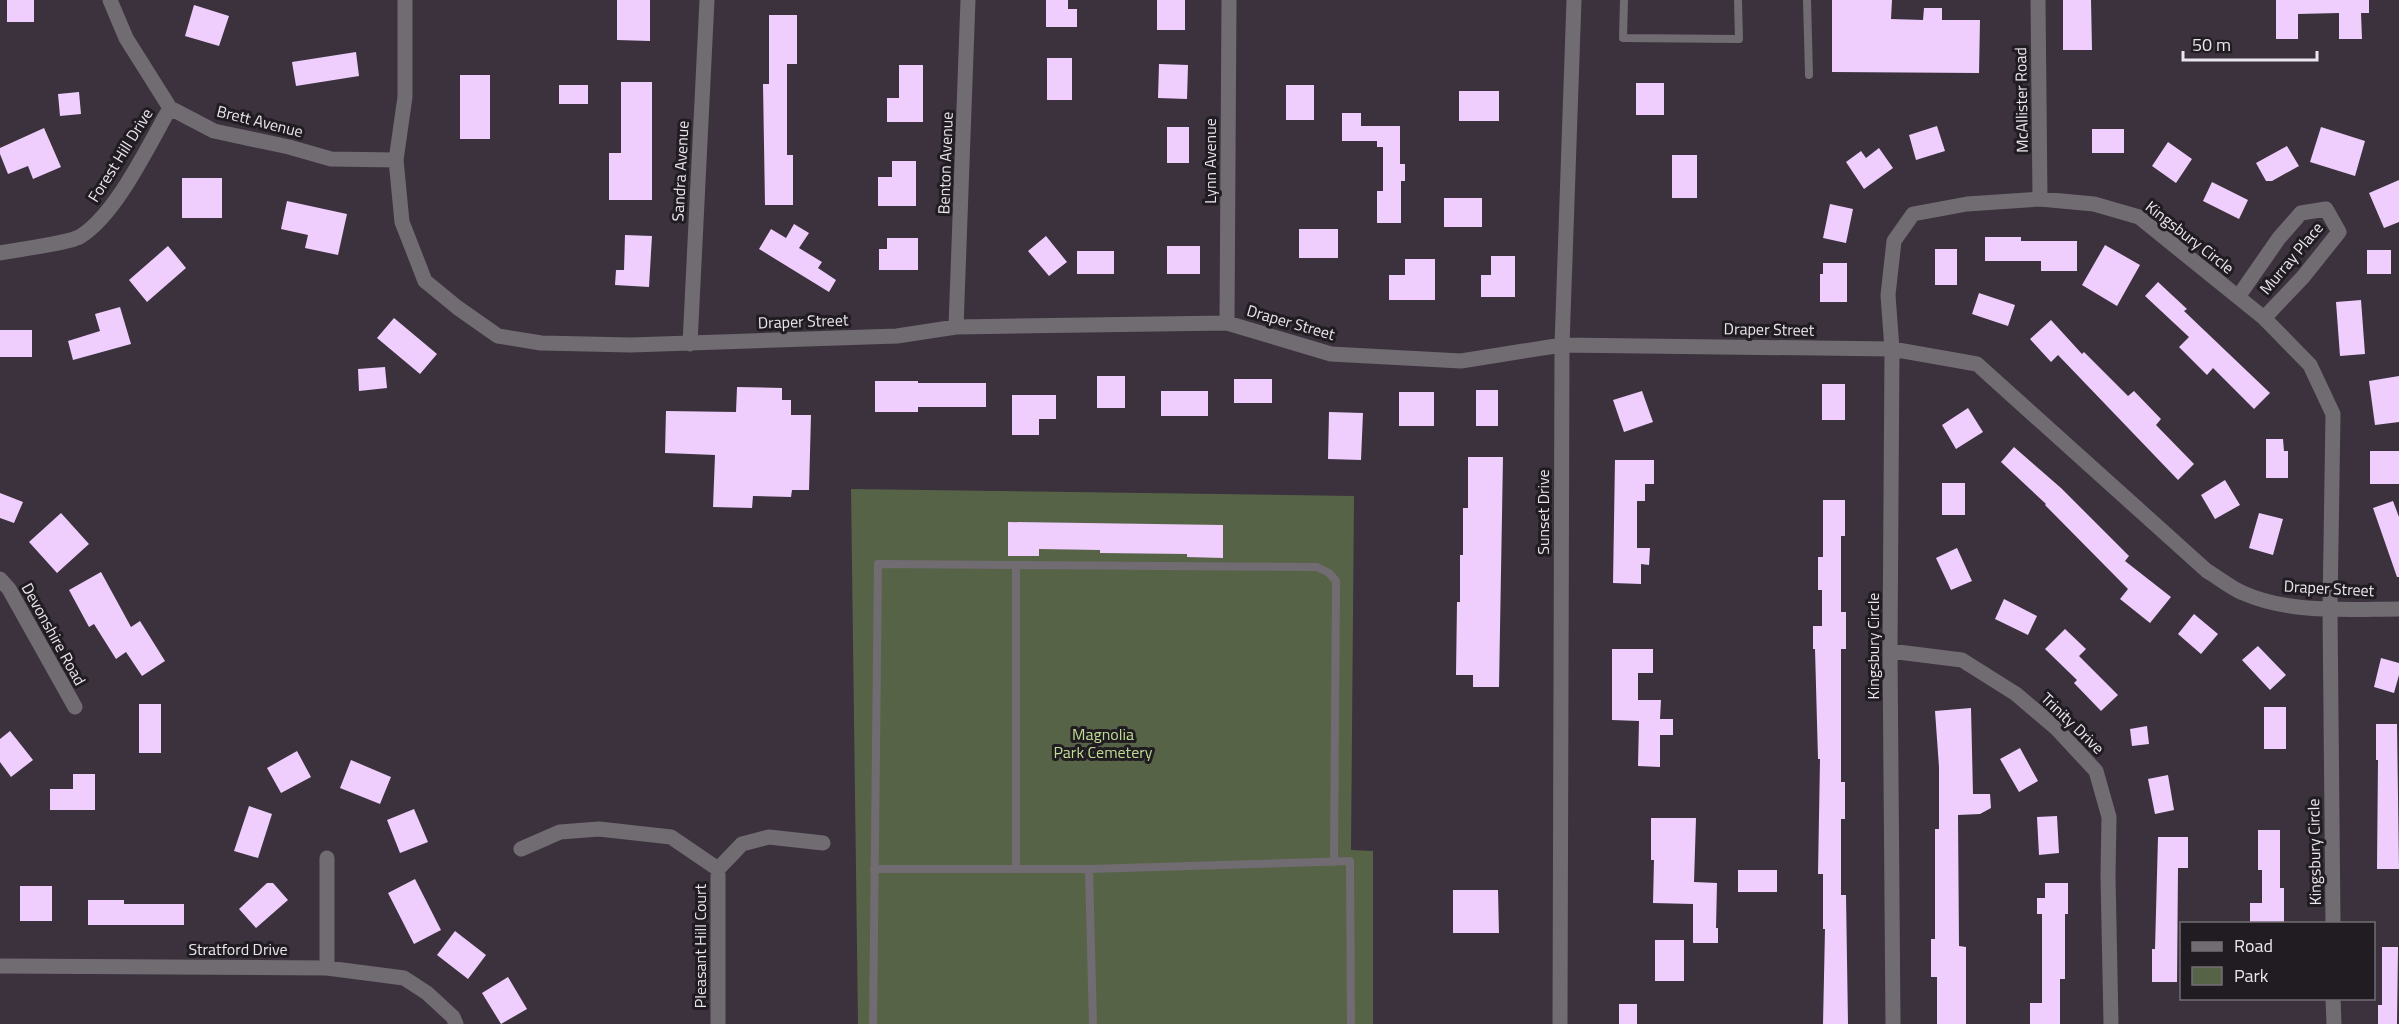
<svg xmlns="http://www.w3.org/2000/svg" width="2399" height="1024" viewBox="0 0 2399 1024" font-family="'Titillium Web',sans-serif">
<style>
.green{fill:#576347}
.building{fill:#efcefd}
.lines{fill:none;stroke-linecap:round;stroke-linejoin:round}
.service{stroke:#716c72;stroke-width:8}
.minor{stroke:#716c72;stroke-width:15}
.labels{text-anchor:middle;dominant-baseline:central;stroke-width:6;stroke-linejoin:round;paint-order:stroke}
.street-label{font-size:16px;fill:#ebe6ee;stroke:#201c21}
.park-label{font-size:16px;fill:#bfdc93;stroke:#201c21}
</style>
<rect width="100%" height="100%" fill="#3b323e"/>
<path class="green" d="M851,489L1354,496L1351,850L1373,851V1024H858Z"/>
<path class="building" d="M7,0H34V22H7Z
M617,0H650V41L617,40Z
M1046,0H1068V9H1077V27H1046Z
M1157,0H1185V30H1157Z
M1832,0H1892L1891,19L1923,20L1924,8H1942V20H1980L1979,73L1832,72Z
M2063,0H2091L2092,50H2063Z
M2276,0H2369V13H2361L2362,39H2339V13L2298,14V39H2276Z
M194,5L229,16L219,46L185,36Z
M769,15H797V64H787V155H793V205H765L763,84H769Z
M356,52L359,76L296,86L292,62Z
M1047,58H1072V100H1047Z
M1159,64L1188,65L1187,99L1158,98Z
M899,65H923V122H887V98H899Z
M460,75H490V139H460Z
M621,82H652V200H609V153H621Z
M1636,83H1664V115H1636Z
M559,85H588V104H559Z
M1286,85H1314V120H1286Z
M1459,91H1499V121H1459Z
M79,92L81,114L60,116L58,94Z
M1342,113H1361V126H1400V164H1405V181H1401V223H1377V191H1383V147H1377V141H1342Z
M1937,126L1945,151L1916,160L1909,135Z
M1167,127H1189V163H1167Z
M2321,127L2365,141L2355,176L2310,162Z
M44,128L61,167L33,179L28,166L8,174L0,154V148Z
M2092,129H2124V153H2092Z
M2168,142L2192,159L2176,183L2152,166Z
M2287,146L2299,166L2272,181H2266L2256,163Z
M1879,148L1893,168L1864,189L1846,162L1861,151L1866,158Z
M1672,155H1697V198H1672Z
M892,161H916V206H878V177H892Z
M182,178H222V218H182Z
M2399,180V222L2384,228L2369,193Z
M2212,182L2248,200L2239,219L2203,201Z
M1444,198H1482V227H1444Z
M287,201L347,214L338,255L305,248L308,235L281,229Z
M1830,204L1853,209L1846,243L1823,238Z
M794,224L809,233L799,248L822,262L818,268L836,280L829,292L759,249L771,229L786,238Z
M1299,229H1338V258H1299Z
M625,235L652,236L649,287L615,285L616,270H624Z
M1046,236L1067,262L1049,276L1028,251Z
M1985,237H2021V241H2077V271H2041V261H1985Z
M887,238H918V270H879V249H887Z
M2105,245L2140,265L2117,306L2082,285Z
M168,246L186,268L147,302L129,280Z
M1167,246H1200V274H1167Z
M1935,249H1957V285H1935Z
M2367,250H2391V274H2367Z
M1077,251H1114V274H1077Z
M1491,256H1515V297H1481V275H1491Z
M1405,259H1435V300H1389V275H1405Z
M1823,263H1847V302H1820V274H1823Z
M2158,282L2187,309L2184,311L2270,393L2254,409L2213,368L2207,375L2179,347L2189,337L2145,296Z
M1979,293L2015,305L2008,326L1972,314Z
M2361,300L2365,354L2340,356L2336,302Z
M120,307L131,344L73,360L68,341L100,331L95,314Z
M394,318L437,354L420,374L377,338Z
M2051,320L2082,354L2084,352L2128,396L2134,391L2161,419L2156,425L2194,464L2178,480L2058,355L2051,362L2030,339Z
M0,330H32V357H0Z
M385,367L387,388L359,391L358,369Z
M1097,376H1125V408H1097Z
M2399,376V422L2375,425L2369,381Z
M1234,379H1272V403H1234Z
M875,381H918V383H986V407H918V412H875Z
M1822,384H1845V420H1822Z
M737,387L782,388V400H791V415H811L809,490H792L791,497L753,496L752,508L713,507L715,455L665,453L666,411L736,412Z
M1476,390H1498V426H1476Z
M1161,391H1208V416H1161Z
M1642,391L1653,422L1624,432L1613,400Z
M1399,392H1434V426H1399Z
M1012,395H1056V419H1039V435H1012Z
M1968,408L1983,432L1956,449L1942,425Z
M1329,412L1363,413L1361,460L1328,459Z
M2266,439H2283L2284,451H2288V478H2266Z
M2014,447L2061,488L2129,556L2125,561L2171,597L2150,623L2120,599L2128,589L2045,505L2046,504L2001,462Z
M2370,451H2399V484H2370Z
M1468,457H1503L1499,687H1473V675H1456L1457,602H1460V555H1463V508H1468Z
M1615,460H1654V484H1645V501H1637V548H1650L1649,565L1641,564V584L1613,583Z
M2225,480L2240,505L2215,519L2201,495Z
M1942,483H1965V515H1942Z
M0,493L23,502L14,523L0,518Z
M1823,500H1845V536H1841V612H1846V649H1841V782H1845V819H1841V895H1846L1848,1024H1823L1825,929H1823V874H1818L1820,759H1818L1815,649H1813V626H1822V590H1818V557H1823Z
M2393,501L2399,517V577H2397L2373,508Z
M61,513L89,544L57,573L29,542Z
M2259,513L2283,519L2273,555L2249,548Z
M1008,522L1223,525V558L1187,557V554L1100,553V550L1039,549V556H1008Z
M1957,548L1972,581L1951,590L1936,558Z
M101,572L131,627L140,621L165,661L142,676L126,652L116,659L94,624L89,627L69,590Z
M2004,599L2037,616L2028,635L1995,619Z
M2194,614L2218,634L2201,654L2178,634Z
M2065,629L2086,649L2079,656L2118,695L2101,711L2074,683L2077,680L2045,649Z
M2258,646L2286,675L2270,690L2242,660Z
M1612,649H1653V673H1638V700H1661L1660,719H1673V735H1660V767L1638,766L1639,721L1612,720Z
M2381,658L2399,663V675L2394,693L2374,687Z
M139,704H161V753H139Z
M2264,707H2286V749H2264Z
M1971,708L1973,794H1990L1991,808L1980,814L1958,815L1959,946L1966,947V1024H1937V977H1931V939H1935V829H1939V767L1935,711Z
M2376,724H2397L2399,869H2377L2378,760H2376Z
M2147,726L2149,744L2132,746L2130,729Z
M10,731L33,760L11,777L0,762V739Z
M2020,748L2038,781L2019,792L2000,759Z
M297,751L311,777L281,793L267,768Z
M351,760L391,777L380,804L340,788Z
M73,774H95V810H50V789H73Z
M2168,775L2174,810L2155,814L2148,779Z
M249,806L272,814L258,858L234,851Z
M414,809L428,842L400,853L387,820Z
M2057,816L2059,853L2039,855L2037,817Z
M1651,818H1696L1694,882L1717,883L1716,928H1718V943H1693V904L1653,903L1654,860H1651Z
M2258,830H2280V888H2284V924H2250V903H2262V870H2258Z
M2158,837H2188V868H2178L2177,982H2152V949H2155Z
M1738,870H1777V892H1738Z
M415,879L441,930L414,944L388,893Z
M267,883H273L288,900L256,928L239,909Z
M2045,883H2068V914H2065V979H2060V1024H2030V1003H2042V914H2037V898H2045Z
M20,886H52V921H20Z
M1453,890H1498L1499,933H1453Z
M88,900H124V904H184V925H88Z
M455,931L486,955L468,979L437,955Z
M1655,940H1684V981H1655Z
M2382,947H2398L2397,1024H2378V1005H2382Z
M508,977L527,1009L501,1024L482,993Z
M1619,1004H1637V1024H1619Z"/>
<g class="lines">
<path class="service" d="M1624,0L1623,38L1739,39L1738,0
M1807,0L1809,75
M1016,565V869
M874,869H1089L1350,861L1351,1024
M1089,869L1093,1024
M873,1024L878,564L1317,567L1329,573L1336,581L1334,862"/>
<path class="minor" d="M110,0L126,38L170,108L214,131L289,147L331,159L396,160
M405,0V97L396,160L402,222L425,281L458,308L498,336L541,343L631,345L897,336L956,327L1227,323L1331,354L1461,361L1562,345L1892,349L1977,364L2207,571C2219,578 2231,588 2243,593C2290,614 2349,609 2399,609
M2038,0L2040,199
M0,253C15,250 71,243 81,236C117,213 148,146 170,108
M2238,297L2279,238L2301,213L2326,209L2339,232L2303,277L2264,318
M1227,323L1229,0
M956,327L968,0
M690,344L707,0
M0,579L9,589L75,707
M1890,651L1962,660L2016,694L2056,728L2096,771L2109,817L2108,876L2111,1024
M521,849L560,832L599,829L671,837L718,869V1024
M718,869L742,844L769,837L823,843
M0,966L327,968L404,978L427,993L453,1017L456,1024
M327,968V858
M2333,998L2334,1024
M1560,1024L1562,345L1574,0
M1893,1024L1890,651L1892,349L1888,295L1894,241L1913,214L1967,204L2040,199L2094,204L2139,217L2264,318L2310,365L2333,414L2330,609L2333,924"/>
</g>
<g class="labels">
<g class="street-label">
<text transform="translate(2021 100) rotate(-91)">McAllister Road</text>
<text transform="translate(260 121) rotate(14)">Brett Avenue</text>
<text transform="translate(120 155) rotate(-58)">Forest Hill Drive</text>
<text transform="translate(1210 161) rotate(-90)">Lynn Avenue</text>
<text transform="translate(945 163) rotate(-88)">Benton Avenue</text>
<text transform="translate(680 171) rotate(-87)">Sandra Avenue</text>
<text transform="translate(2190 237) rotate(38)">Kingsbury Circle</text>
<text transform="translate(2291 258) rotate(-50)">Murray Place</text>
<text transform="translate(803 321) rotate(-2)">Draper Street</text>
<text transform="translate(1291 322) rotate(16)">Draper Street</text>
<text transform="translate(1769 329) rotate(1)">Draper Street</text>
<text transform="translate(1543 512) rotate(-90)">Sunset Drive</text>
<text transform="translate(2329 588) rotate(3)">Draper Street</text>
<text transform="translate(54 634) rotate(61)">Devonshire Road</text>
<text transform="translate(1873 646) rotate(-90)">Kingsbury Circle</text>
<text transform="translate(2073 723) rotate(44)">Trinity Drive</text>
<text transform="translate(2314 852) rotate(-91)">Kingsbury Circle</text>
<text transform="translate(700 946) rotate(-90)">Pleasant Hill Court</text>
<text x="238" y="949">Stratford Drive</text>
</g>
<g class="park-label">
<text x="1103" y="734">Magnolia<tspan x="1103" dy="18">Park Cemetery</tspan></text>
</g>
</g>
<rect x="2180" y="922" width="195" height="78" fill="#201c21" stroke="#716d73" stroke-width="1.5"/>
<rect x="2192" y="942" width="30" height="9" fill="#716c72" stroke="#716d73" stroke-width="1.5"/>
<text x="2234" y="952" font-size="18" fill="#ebe6ee">Road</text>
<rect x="2192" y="967" width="30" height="18" fill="#576347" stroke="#716d73" stroke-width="1.5"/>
<text x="2234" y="982" font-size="18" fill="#ebe6ee">Park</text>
<path d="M2183 51v9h134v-9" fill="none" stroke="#ebe6ee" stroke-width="3"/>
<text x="2192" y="51" font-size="18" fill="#ebe6ee" stroke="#201c21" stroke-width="4.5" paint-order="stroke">50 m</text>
</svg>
